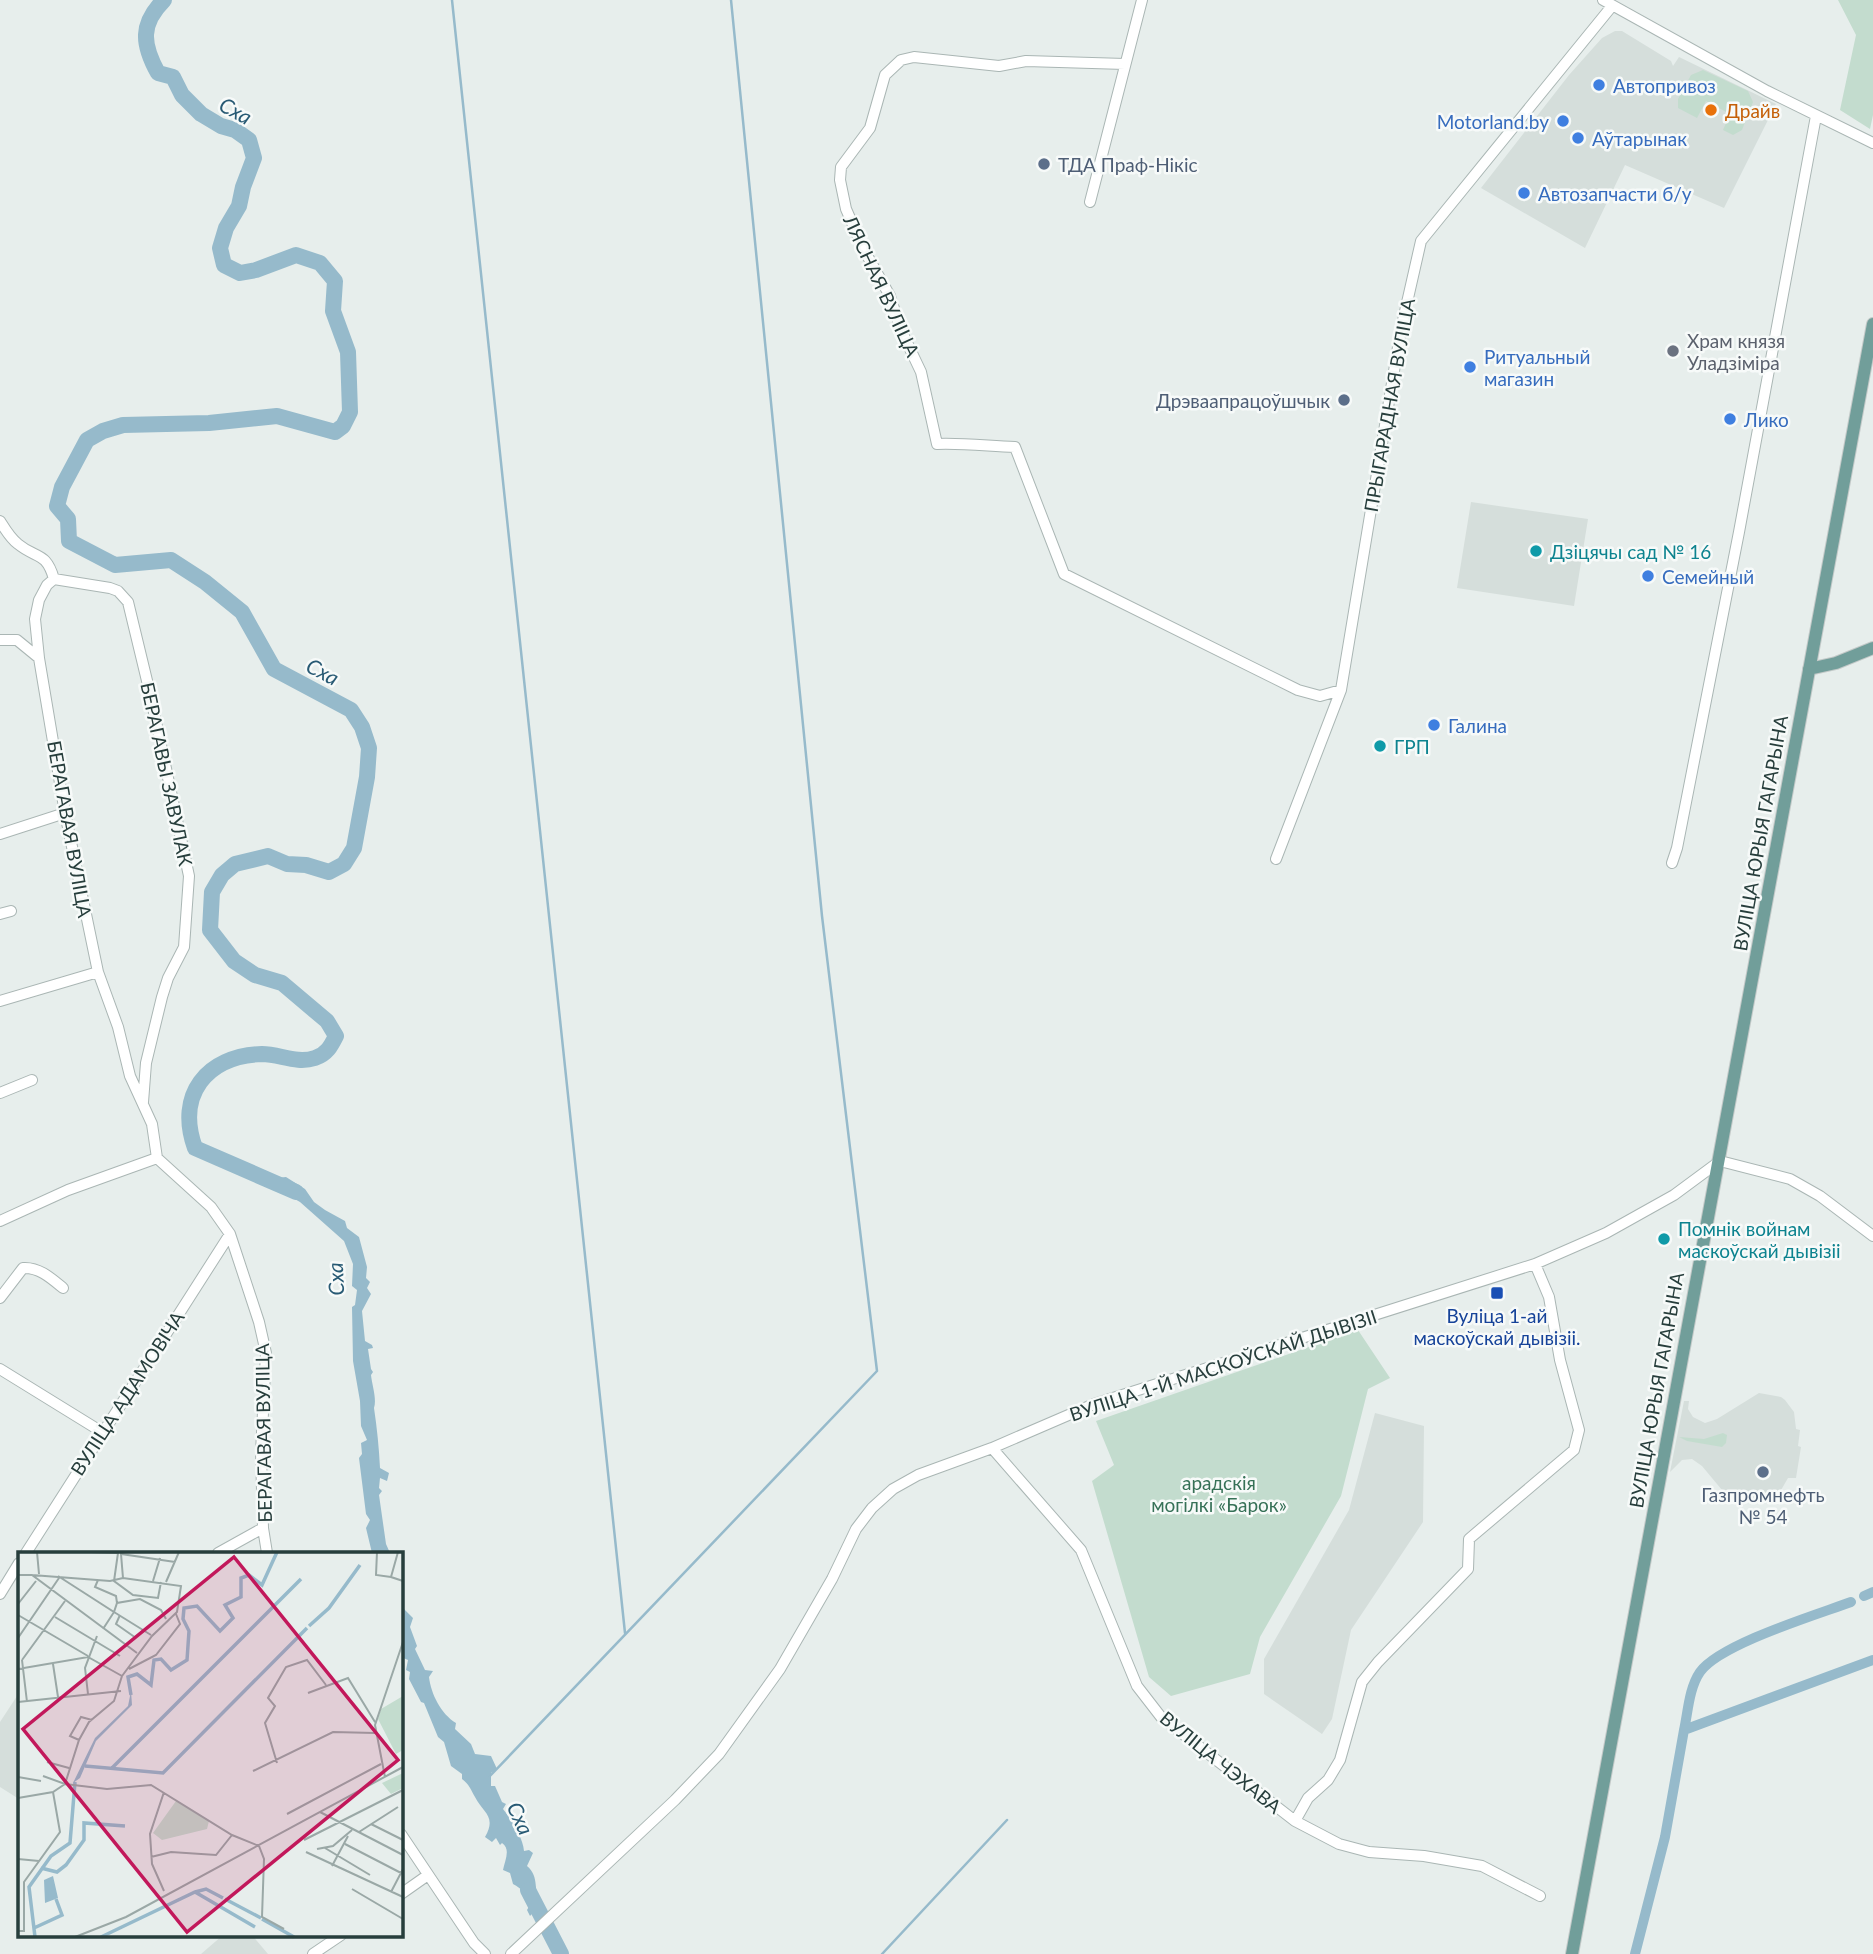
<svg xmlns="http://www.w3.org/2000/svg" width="1873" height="1954" viewBox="0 0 1873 1954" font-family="Lato,sans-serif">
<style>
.built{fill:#d5dedb}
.green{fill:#c3dcce}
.water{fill:#96bacb}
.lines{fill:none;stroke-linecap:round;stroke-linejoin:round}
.stream{stroke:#96bacb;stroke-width:2.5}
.canal{stroke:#96bacb;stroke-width:10}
.river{stroke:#96bacb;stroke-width:16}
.minor-casing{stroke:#aab6b4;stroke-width:12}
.major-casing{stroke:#c3c9c8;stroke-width:14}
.minor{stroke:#fff;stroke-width:10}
.major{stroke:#719e9a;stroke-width:12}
.shop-dot{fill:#3f7fe0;stroke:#f7faf9;stroke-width:2.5}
.food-dot{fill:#e8710a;stroke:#f7faf9;stroke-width:2.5}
.service-dot{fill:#5c6f8a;stroke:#f7faf9;stroke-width:2.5}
.worship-dot{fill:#6b7280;stroke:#f7faf9;stroke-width:2.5}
.culture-dot{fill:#0f9aa8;stroke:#f7faf9;stroke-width:2.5}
.transit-dot{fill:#1a4fb4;stroke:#f7faf9;stroke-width:2.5}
.labels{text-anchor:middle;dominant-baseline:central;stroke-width:5;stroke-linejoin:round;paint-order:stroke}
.shop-label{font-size:19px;fill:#366cbe;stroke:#f7faf9;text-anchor:start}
.food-label{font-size:19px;fill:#c56008;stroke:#f7faf9;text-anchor:start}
.service-label{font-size:19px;fill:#4e5e75;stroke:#f7faf9;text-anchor:start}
.street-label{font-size:19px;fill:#273e3c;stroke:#f7faf9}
.worship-label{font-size:19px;fill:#5b616d;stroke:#f7faf9;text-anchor:start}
.culture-label{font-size:19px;fill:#0d838f;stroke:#f7faf9;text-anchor:start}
.transit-label{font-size:19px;fill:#164399;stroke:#f7faf9}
.park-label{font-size:19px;fill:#367157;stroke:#f7faf9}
.water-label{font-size:21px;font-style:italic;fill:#285a74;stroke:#f7faf9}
.inset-river{fill:none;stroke:#96bacb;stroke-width:3.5}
.inset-road{fill:none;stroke:#9aa8a6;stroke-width:2}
.view{fill:#c2185b;fill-opacity:0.15;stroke:#c2185b;stroke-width:3.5}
.inset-edge{fill:none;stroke:#273e3c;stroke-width:3.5}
</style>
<rect width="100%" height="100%" fill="#e7eeec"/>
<path class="built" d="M1615,31H1622L1671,61L1673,66L1679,57L1776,104L1724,208L1625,165L1585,248L1481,188L1569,75L1602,38Z
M1471,502L1588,519L1574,606L1457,588Z
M1759,1393L1781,1397L1785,1400L1794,1412L1796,1429L1800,1430L1798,1446L1801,1447L1796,1478H1788L1777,1497L1767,1503H1762L1732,1496L1722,1490L1702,1466L1692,1459L1682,1460L1670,1472L1684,1401H1689L1688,1409L1693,1417L1705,1423L1717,1419Z
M1375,1413L1424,1426L1423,1522L1351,1630L1332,1719L1322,1734L1264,1694V1659L1349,1510Z
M19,1693V1799L0,1787V1722Z
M223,1935H252L268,1954H201Z"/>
<path class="green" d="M1838,0H1873V115L1870,129L1840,110L1856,35Z
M1703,70L1748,91L1753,102L1742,130L1733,135L1723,130L1730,114L1706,101L1697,118L1678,108V99L1691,75Z
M1358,1330L1390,1378L1368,1389L1341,1496L1260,1637L1250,1674L1171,1696L1149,1677L1092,1481L1114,1465L1096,1421Z
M1723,1433L1727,1435L1726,1443L1722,1447L1687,1441L1679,1437L1704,1439Z"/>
<path class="water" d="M286,1177L305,1189L314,1202L325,1210L345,1221L347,1228L359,1237L367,1267L366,1278L370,1282L367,1288L371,1294L362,1311L365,1341L372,1345L373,1348L368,1349L371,1369L373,1372L371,1375C372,1385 377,1399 374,1408C377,1428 379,1448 380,1468L389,1473L387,1481L380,1478L379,1488L382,1491L379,1495L386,1544L390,1553H372L366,1528L370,1520L366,1514L359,1458L362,1454L361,1443L367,1440L361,1426L360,1401L353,1361L352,1307L355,1305L357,1290L352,1286L353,1264L344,1241L300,1202L275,1188L277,1178Z
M401,1606L413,1618L410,1627L417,1646L415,1649L425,1670L433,1671L429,1677C431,1694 441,1714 456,1723L455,1729L471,1744L475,1754L491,1756L497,1769L491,1773V1786H495L502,1802L506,1804L503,1809C512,1820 523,1838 524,1851L529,1850L533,1853L527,1866C540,1877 533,1891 540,1905L530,1916L527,1910L531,1903C526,1893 522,1889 513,1884L510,1873L503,1870C505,1860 511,1849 502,1843L500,1845L496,1838L492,1842L485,1837C497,1816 483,1813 475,1797C471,1790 469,1784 462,1779V1774L451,1766L444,1742L438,1737L424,1703L421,1702L409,1679L410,1672L406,1670L408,1660L401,1657Z"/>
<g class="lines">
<path class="stream" d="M452,0L625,1633
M490,1776L877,1371L822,916L731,0
M882,1954L1007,1820"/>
<path class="canal" d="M1864,1596L1873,1592
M1684,1730C1688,1712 1689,1688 1700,1672C1720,1644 1816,1615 1851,1602
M1635,1954L1665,1837L1684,1730L1873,1660"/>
<path class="river" d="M164,0C140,24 142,44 158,73L173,77L182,95L201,114L221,126L235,130L249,140L254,158L243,187L239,206L226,228L220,248L224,265L240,273L256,270L296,255L320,263L335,281L333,311L348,352L350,412L343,426L335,432L277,416L209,423L123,425L103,431L87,440L62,487L57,506L68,519L69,541L115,565L171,560L205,582L242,612L274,669L351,710L362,727L369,748L367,777L354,848L344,864L329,872L306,865L287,864L268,856L235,864L222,875L212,892L210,930L234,961L255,975L282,983L327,1021L336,1036C331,1046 327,1054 315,1058C296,1064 280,1054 262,1054C206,1056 176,1095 195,1148L296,1192
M528,1890L561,1954"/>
<g class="minor-casing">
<path id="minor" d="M1603,0L1767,91L1873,143
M1125,64L1026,61L999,66L914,57L901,60L885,75L870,128L841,167L840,180L846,209L864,250L890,296L901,330L921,372L937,444C963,443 988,446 1015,447L1064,574L1298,690L1320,696L1341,690
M1090,202L1142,0
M0,521C5,529 10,538 18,544C36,559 46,551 54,579L47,585L39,600L35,619L39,658L65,813L98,972L118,1027L130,1076L152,1124L157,1158
M54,579L110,588L118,591L128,602L149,689L189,876L184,947L168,978L162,997L146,1063L143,1102
M0,640H17L39,658
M0,834L65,813
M1276,859L1341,690L1401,329L1421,241L1612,6
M1672,863L1677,848L1739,532L1816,116
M0,914L11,911
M0,1001L98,972
M0,1093L32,1080
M157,1158L211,1207L230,1234L259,1322L266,1353L261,1452L263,1528L267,1553
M0,1221L68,1190L157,1158
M0,1298L23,1268C39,1267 51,1278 63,1288
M0,1369L102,1432
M992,1448L1081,1550L1137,1686L1161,1717L1295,1821L1339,1844L1369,1852L1424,1856L1482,1866L1540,1896
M26,1553L230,1234
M218,1553L263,1528
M0,1594L19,1563
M1295,1821L1308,1798L1328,1780L1340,1760L1362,1682L1378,1662L1468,1569L1469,1539L1574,1450L1579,1430L1560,1360L1549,1297L1535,1264
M401,1834L474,1943L485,1954
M401,1894L428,1875
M313,1954L341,1935
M511,1954L675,1800L719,1754L780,1669L832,1579L856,1529L872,1508L893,1489L918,1475L992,1448L1094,1404L1535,1264L1606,1233L1674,1195L1720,1161L1790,1179L1820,1196L1873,1236"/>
</g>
<g class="major-casing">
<path id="major" d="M1809,669L1836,663L1873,648
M1572,1954L1873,324"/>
</g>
<use href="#minor" class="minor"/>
<use href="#major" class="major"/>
</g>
<g class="shop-dot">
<circle cx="1599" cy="85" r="7"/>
<circle cx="1563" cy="121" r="7"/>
<circle cx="1578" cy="138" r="7"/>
<circle cx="1524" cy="193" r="7"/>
<circle cx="1470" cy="367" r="7"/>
<circle cx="1730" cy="419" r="7"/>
<circle cx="1648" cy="576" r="7"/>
<circle cx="1434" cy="725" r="7"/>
</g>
<circle class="food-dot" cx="1711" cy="110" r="7"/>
<g class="service-dot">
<circle cx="1044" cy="164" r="7"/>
<circle cx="1344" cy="400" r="7"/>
<circle cx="1763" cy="1472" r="7"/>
</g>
<circle class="worship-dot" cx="1673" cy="351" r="7"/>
<g class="culture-dot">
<circle cx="1536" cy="551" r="7"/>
<circle cx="1380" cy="746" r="7"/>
<circle cx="1664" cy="1239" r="7"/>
</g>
<rect class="transit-dot" x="1490" y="1286" width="14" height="14" rx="3.5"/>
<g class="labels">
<g class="shop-label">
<text x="1613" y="85">Автопривоз</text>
<text x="1549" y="121" text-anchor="end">Motorland.by</text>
<text x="1592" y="138">Аўтарынак</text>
<text x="1538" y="193">Автозапчасти б/у</text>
<text x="1484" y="356">Ритуальный<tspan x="1484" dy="22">магазин</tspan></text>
<text x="1744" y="419">Лико</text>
<text x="1662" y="576">Семейный</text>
<text x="1448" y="725">Галина</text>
</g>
<g class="food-label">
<text x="1725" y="110">Драйв</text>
</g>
<g class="service-label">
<text x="1058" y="164">ТДА Праф-Нікіс</text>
<text x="1330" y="400" text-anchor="end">Дрэваапрацоўшчык</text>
<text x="1763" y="1494" text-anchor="middle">Газпромнефть<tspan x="1763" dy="22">№ 54</tspan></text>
</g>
<g class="street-label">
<text transform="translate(882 286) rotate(65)">ЛЯСНАЯ ВУЛІЦА</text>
<text transform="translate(1389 405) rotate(-80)">ПРЫГАРАДНАЯ ВУЛІЦА</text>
<text transform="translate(167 774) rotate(78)">БЕРАГАВЫ ЗАВУЛАК</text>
<text transform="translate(70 829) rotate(80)">БЕРАГАВАЯ ВУЛІЦА</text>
<text transform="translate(1760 833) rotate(-80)">ВУЛІЦА ЮРЫЯ ГАГАРЫНА</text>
<text transform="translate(1223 1365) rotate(-18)">ВУЛІЦА 1-Й МАСКОЎСКАЙ ДЫВІЗІІ</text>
<text transform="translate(1656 1390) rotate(-80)">ВУЛІЦА ЮРЫЯ ГАГАРЫНА</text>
<text transform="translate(127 1393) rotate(-57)">ВУЛІЦА АДАМОВІЧА</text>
<text transform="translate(263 1433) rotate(-91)">БЕРАГАВАЯ ВУЛІЦА</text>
<text transform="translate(1221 1762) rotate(39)">ВУЛІЦА ЧЭХАВА</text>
</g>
<g class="worship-label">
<text x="1687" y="340">Храм князя<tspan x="1687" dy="22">Уладзіміра</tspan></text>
</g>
<g class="culture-label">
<text x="1550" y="551">Дзіцячы сад № 16</text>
<text x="1394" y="746">ГРП</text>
<text x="1678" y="1228">Помнік войнам<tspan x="1678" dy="22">маскоўскай дывізіі</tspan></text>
</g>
<g class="transit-label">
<text x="1497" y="1315">Вуліца 1-ай<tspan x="1497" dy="22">маскоўскай дывізіі.</tspan></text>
</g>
<g class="park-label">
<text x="1219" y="1482">арадскія<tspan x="1219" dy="22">могілкі «Барок»</tspan></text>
</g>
<g class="water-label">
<text transform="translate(236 110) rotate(29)">Сха</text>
<text transform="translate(323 671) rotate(28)">Сха</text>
<text transform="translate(335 1279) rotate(-93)">Сха</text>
<text transform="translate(521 1818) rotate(65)">Сха</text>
</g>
</g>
<g transform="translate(18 1552)">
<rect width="385" height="385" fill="#e7eeec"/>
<path d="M385,144V198L378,202L360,167L363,157ZM385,221V236L373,242L364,231ZM158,249L191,269L189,277L144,288L135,281Z" fill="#c3dcce"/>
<path d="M113,139L114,153L78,189L62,226L55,231L77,186L110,154ZM35,324L40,346L27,351L26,328Z" fill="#96bacb"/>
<path class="inset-river" d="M291,74L311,56L342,13M113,143L110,125L119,122L133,133L136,108L143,107L153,118L169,108L171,79L165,67L166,56L179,54L202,79L215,66L207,53L223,45V26L231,23L244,33L259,0M67,214L145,221L289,76M94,216L283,27M23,316L39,320L48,313L66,288V271L107,274M177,340L188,337L205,346M207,347L243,366M244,367L276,385M16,376L44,363L38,347M17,385L11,335L33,304L52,291L57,230M83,385L177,340L237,375"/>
<path class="inset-road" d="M19,0L21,22M73,0L100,1L96,29L115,43L140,46L143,30M359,0L358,23L373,25M380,0L373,25L385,29M0,23H14L119,101M14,23L92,29L105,26L163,34L159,60L134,84L104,124M40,24L96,60L99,51L122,47L143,58L148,67M105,26L103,2L157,10M80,28L77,35L98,44L99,51M135,29L142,6M148,30L161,0M0,52L18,29M0,63L70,104M102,63L98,72L118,86M37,65L102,104M85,77L96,60L133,83M0,86L41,26M4,108L47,49M4,108L9,150M35,112L40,145M0,117L70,105L104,124M111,117L138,103L162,72L158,62M290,141L330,126L357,170M70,142L67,116L79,84M0,150L103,139M61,188L52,184L63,165L74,168M29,210L51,216M259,211L247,171L257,154L250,146L268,115L289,108L308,133M235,219L315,180L357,181M25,224L47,232L89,237L133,233L214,283L241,294L246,307L244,365L266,377M0,225L23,229M367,225L357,173L385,90M47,232L61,188L71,170L96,149L104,124M0,246L35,240L47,232M302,260L385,303M269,262L363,212M353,272L385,288M341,280L380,255M286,288L385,238M327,292L385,322M307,296L352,323M299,297L315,294L334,278M288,300L385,345M133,305L153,300L198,303L214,283M0,307L21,309M314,314L330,284M334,337L385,367M146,339L134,312L132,282L146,240M373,340L385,317M0,379H6V330L42,280L35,240M57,385L108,365L385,215"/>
<path class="view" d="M216,5L380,208L169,380L5,177Z"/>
<rect width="385" height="385" class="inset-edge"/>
</g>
</svg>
